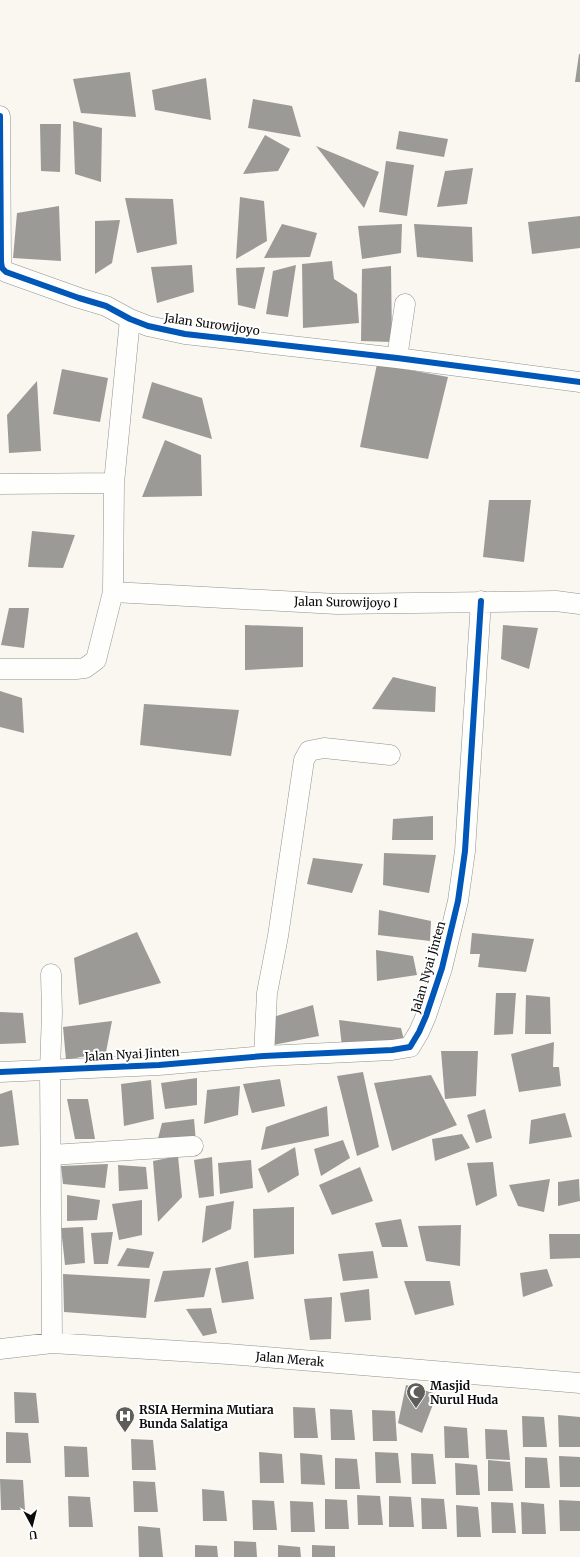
<svg xmlns="http://www.w3.org/2000/svg" width="580" height="1557" viewBox="0 0 580 1557" font-family="Merriweather,serif">
<style>
.building{fill:#9c9a96}
.lines{fill:none;stroke-linecap:round;stroke-linejoin:round}
.street-casing{stroke:#92918e;stroke-width:21}
.street{stroke:#fefefd;stroke-width:20}
.cycleway-casing{stroke:#fff;stroke-width:8}
.cycleway{stroke:#0057b8;stroke-width:6}
.labels{text-anchor:middle;dominant-baseline:central;stroke-width:4;stroke-linejoin:round;paint-order:stroke}
.street-label{font-size:12px;fill:#0b0b0b;stroke:#fff}
.poi-label{font-size:12px;font-weight:bold;fill:#0b0b0b;stroke:#fff;text-anchor:start}
</style>
<rect width="100%" height="100%" fill="#f9f7f0"/>
<path class="building" d="M579,54H580V82H575Z
M130,72L136,117L81,113L73,79Z
M206,78L211,120L155,110L152,90Z
M253,99L292,106L301,137L248,128Z
M73,121L102,128L101,182L75,174Z
M40,124H61L60,172L41,171Z
M399,131L448,139L444,157L396,149Z
M265,135L290,149L278,171L243,174Z
M316,146L379,172L364,208Z
M386,161L414,165L407,216L379,212Z
M473,168L467,204L437,207L445,171Z
M240,197L264,201L267,241L236,259Z
M125,198L173,199L177,244L137,253Z
M59,206L61,261L13,258L17,213Z
M580,216V248L532,254L528,222Z
M120,220L112,263L95,274V221Z
M282,224L317,233L310,257L264,258Z
M402,224L401,253L362,259L358,226Z
M414,224L472,227L473,262L417,257Z
M332,261L334,279L357,294L359,323L303,328L302,264Z
M192,265L194,292L157,303L151,267Z
M296,265L288,317L266,314L273,271Z
M391,266L392,342L361,341L362,269Z
M265,267L255,309L238,305L236,268Z
M377,364L448,377L428,459L360,447Z
M62,369L108,378L100,422L53,414Z
M37,381L41,451L9,453L7,415Z
M152,382L202,398L212,439L142,418Z
M165,440L201,455L202,496L142,497Z
M489,500H531L524,562L483,557Z
M32,531L75,535L63,568L28,567Z
M9,608H29L24,648L1,645Z
M245,625L303,627V667L245,670Z
M503,625L538,628L529,669L501,659Z
M393,677L436,687L435,712L372,709Z
M0,691L22,698L24,733L0,727Z
M144,704L239,710L231,756L140,745Z
M433,816V840H392L393,819Z
M384,853L436,855L429,893L383,885Z
M313,858L363,864L352,893L307,884Z
M379,910L431,921L430,941L378,935Z
M137,932L161,983L79,1005L74,958Z
M472,933L534,939L526,972L478,967L480,954H470Z
M376,950L413,956L417,975L377,981Z
M496,993H516L513,1034L494,1035Z
M526,995L550,997L551,1034H525Z
M313,1005L319,1036L273,1045V1017Z
M0,1012L23,1013L26,1043L0,1044Z
M339,1020L401,1028L405,1044L342,1047Z
M112,1021L106,1052L66,1060L63,1027Z
M554,1042L553,1067H559L561,1086L519,1092L511,1054Z
M441,1051H478L476,1096L445,1099Z
M363,1072L379,1147L357,1156L337,1076Z
M431,1075L457,1125L392,1151L374,1083Z
M197,1078V1105L165,1109L161,1083Z
M280,1079L285,1106L252,1113L243,1084Z
M151,1080L154,1119L124,1126L121,1084Z
M240,1086L238,1115L204,1124L207,1090Z
M12,1090L19,1145L0,1147V1094Z
M67,1099H88L95,1139H75Z
M327,1106L329,1136L261,1150L266,1127Z
M485,1109L492,1138L476,1143L467,1115Z
M565,1113L572,1137L529,1144L531,1120Z
M194,1119L196,1142L156,1146L162,1123Z
M462,1134L470,1148L435,1161L432,1139Z
M343,1140L350,1158L321,1176L314,1149Z
M295,1147L299,1175L268,1193L258,1169Z
M178,1156L182,1197L158,1222L153,1161Z
M212,1157L214,1196L199,1198L194,1160Z
M251,1160L253,1188L220,1194L218,1163Z
M493,1162L497,1196L476,1206L467,1163Z
M108,1164L105,1188L63,1184L61,1166Z
M118,1165L146,1167L148,1189L119,1191Z
M360,1167L373,1201L332,1215L319,1185Z
M550,1179L544,1212L518,1206L509,1185Z
M579,1179L580,1201L558,1206V1182Z
M67,1195L100,1200L97,1220L67,1221Z
M142,1200V1235L119,1240L112,1204Z
M234,1201L231,1229L202,1243L206,1206Z
M294,1207V1254L254,1258L253,1209Z
M401,1219L408,1247H382L375,1223Z
M461,1225L460,1266L426,1261L418,1226Z
M83,1227L85,1263L65,1265L61,1228Z
M113,1232L108,1264H94L91,1233Z
M549,1234H580V1258L550,1259Z
M127,1248L154,1252L149,1268L117,1266Z
M373,1251L378,1278L343,1281L338,1254Z
M248,1261L254,1299L222,1303L215,1268Z
M211,1268L204,1297L154,1302L163,1271Z
M547,1269L553,1286L523,1297L520,1273Z
M63,1274L150,1279L146,1318L64,1312Z
M404,1281H450L454,1305L415,1315Z
M369,1289L371,1320L345,1322L340,1293Z
M332,1297L331,1339L310,1340L304,1299Z
M211,1308L217,1333L203,1336L186,1309Z
M406,1385L437,1394L422,1433L398,1423Z
M14,1392L36,1393L39,1423H15Z
M293,1407L315,1408L318,1438H294Z
M330,1409L352,1410L355,1440H331Z
M372,1410L395,1411L397,1441H373Z
M558,1415L580,1417V1447H559Z
M522,1416L544,1417L547,1447H523Z
M444,1426L467,1428L469,1458H445Z
M485,1429L507,1430L510,1460L486,1459Z
M6,1432L28,1433L31,1463H6Z
M131,1439L153,1440L156,1470H132Z
M64,1446L87,1447L89,1477H65Z
M259,1452L282,1454L284,1483H260Z
M375,1452L398,1453L401,1483H376Z
M300,1453L322,1455L325,1485L301,1484Z
M411,1453L433,1454L436,1484H412Z
M559,1456L580,1457V1487H560Z
M525,1457L547,1458L550,1488H525Z
M335,1458L357,1459L360,1489H335Z
M488,1460L510,1462L513,1491H488Z
M455,1463L477,1465L480,1495H456Z
M0,1479L23,1480L25,1510H1Z
M133,1481L155,1482L158,1512H134Z
M202,1489L224,1491L227,1521H203Z
M357,1495L380,1496L383,1525H358Z
M68,1496L90,1497L93,1527H69Z
M389,1496L411,1497L414,1527H389Z
M421,1498L444,1499L447,1529H422Z
M325,1499L347,1500L349,1529H325Z
M252,1500L274,1501L277,1530H253Z
M559,1500L580,1501V1531H560Z
M290,1501L313,1502L315,1532H291Z
M491,1502L513,1503L516,1533H492Z
M521,1502L544,1504L546,1534H522Z
M456,1505L478,1507L481,1537H457Z
M138,1526L160,1528L163,1557H139Z
M234,1541L256,1542L257,1557H234Z
M195,1545L217,1546L218,1557H195Z
M278,1545L300,1547L301,1557H278Z
M312,1545L335,1546V1557H312Z"/>
<g class="lines">
<g class="street-casing">
<path id="street" d="M0,116L1,262L2,268L6,272L79,298L106,306L130,319L148,326L185,334L397,358L580,382
M397,358L405,304
M0,484L114,483
M113,592L337,604L556,601L580,604
M0,669H76L85,668L96,660L113,592L114,483L130,319
M51,974L52,1013L50,1070L52,1343
M264,1056L267,993L278,936L304,760L309,751L324,748L390,755
M0,1072L159,1065L264,1056L392,1050L410,1047L419,1032L426,1016L442,968L458,901L465,851L481,601
M51,1155L193,1146
M0,1349L52,1343L228,1354L580,1383"/>
</g>
<use href="#street" class="street"/>
<g class="cycleway-casing">
<path id="cycleway" d="M0,116L1,262L2,268L6,272L79,298L106,306L130,319L148,326L185,334L397,358L580,382
M0,1072L159,1065L264,1056L392,1050L410,1047L419,1032L426,1016L442,968L458,901L465,851L481,601"/>
</g>
<use href="#cycleway" class="cycleway"/>
</g>
<defs>
<g id="mosque-pin" transform="scale(1)"><path d="M0 17L-7.5 6A9.5 9.5 0 1 1 7.5 6Z" fill="#5e5e5b" stroke="#fff"/><path d="M3.5-4.9A6 6 0 1 0 3.5 4.9A5 5 0 1 1 3.5-4.9Z" fill="#fff"/></g>
<g id="hospital-pin" transform="scale(1)"><path d="M0 17L-7.5 6A9.5 9.5 0 1 1 7.5 6Z" fill="#5e5e5b" stroke="#fff"/><path d="M-5-5h3v3.5h4V-5h3V5h-3V1.5h-4V5h-3Z" fill="#fff"/></g>
</defs>
<g fill-rule="evenodd">
<use href="#mosque-pin" x="416" y="1392"/>
<use href="#hospital-pin" x="125" y="1416"/>
</g>
<g class="labels">
<g class="street-label">
<text transform="translate(212 324) rotate(8)">Jalan Surowijoyo</text>
<text transform="translate(346 602) rotate(1)">Jalan Surowijoyo I</text>
<text transform="translate(428 967) rotate(-74)">Jalan Nyai Jinten</text>
<text transform="translate(132 1054) rotate(-3)">Jalan Nyai Jinten</text>
<text transform="translate(290 1359) rotate(5)">Jalan Merak</text>
</g>
<g class="poi-label">
<text x="430" y="1385">Masjid<tspan x="430" dy="14">Nurul Huda</tspan></text>
<text x="139" y="1409">RSIA Hermina Mutiara<tspan x="139" dy="14">Bunda Salatiga</tspan></text>
</g>
</g>
<g transform="translate(32 1525) rotate(173)" stroke="#ffffff" stroke-width="3" paint-order="stroke">
<path d="M0-3L7 15L0 10L-7 15Z" fill="#0b0b0b"/>
<text y="-6" font-size="11" font-weight="bold" text-anchor="middle" fill="#0b0b0b">U</text>
</g>
</svg>
